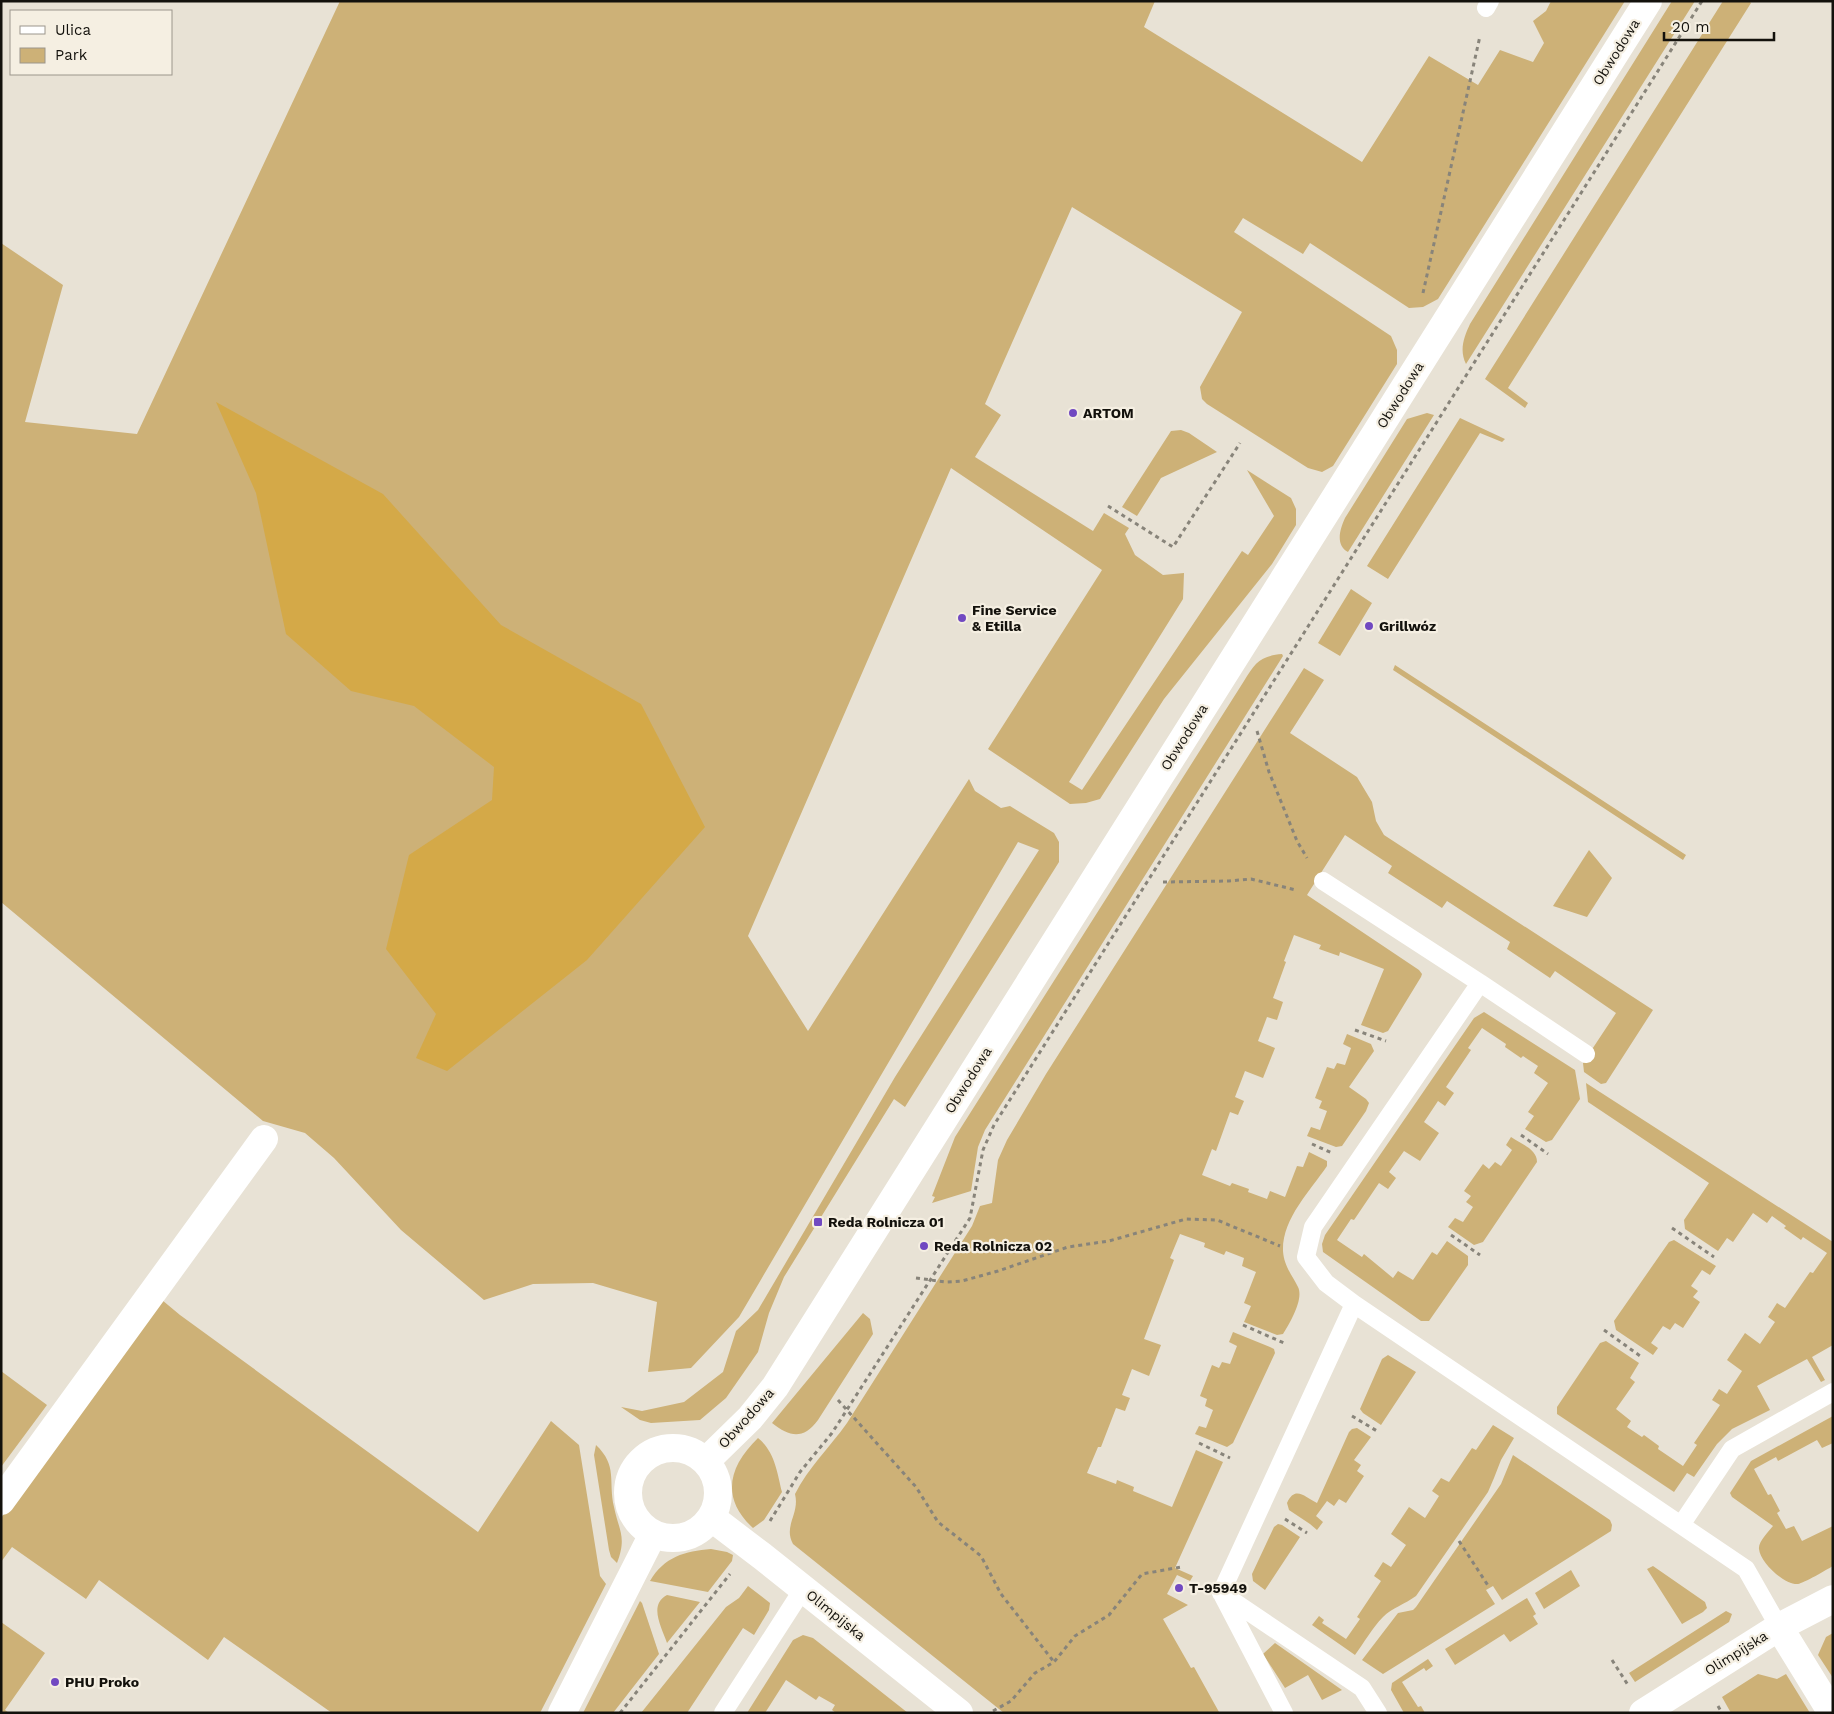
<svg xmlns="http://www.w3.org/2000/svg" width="1834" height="1714" viewBox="0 0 1834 1714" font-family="'Work Sans',sans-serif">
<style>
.green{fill:#cdb177}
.forest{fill:#d4a948}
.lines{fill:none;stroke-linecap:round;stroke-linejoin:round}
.path{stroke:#88847a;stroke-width:3;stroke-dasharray:4 4;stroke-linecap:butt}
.service{stroke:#fff;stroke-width:18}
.minor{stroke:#fff;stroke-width:28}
.secondary{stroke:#fff;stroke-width:28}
.poi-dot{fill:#7149c1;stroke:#f5efe2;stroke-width:2}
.labels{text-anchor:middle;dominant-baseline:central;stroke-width:4.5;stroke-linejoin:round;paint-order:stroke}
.street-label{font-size:14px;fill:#13110c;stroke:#f5efe2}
.poi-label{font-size:14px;font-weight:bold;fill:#13110c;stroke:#f5efe2;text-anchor:start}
</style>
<rect width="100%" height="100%" fill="#e8e2d5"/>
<path class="green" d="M340,1H1155L1144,27L1362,162L1429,56L1478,85L1500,50L1533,62L1544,43L1533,21L1546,11L1551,1H1625L1438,299L1423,307L1409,308L1310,243L1303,254L1243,218L1234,232L1391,336L1397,350V364L1333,466L1322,472L1308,468L1207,404L1202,399L1200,387L1242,312L1072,207L985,404L1001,415L975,457L1093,531L1104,513L1129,528L1125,534L1135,555L1163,575L1184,573L1183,599L1069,782L1082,790L1242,551L1248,555L1274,516L1247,470L1291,498L1296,509V525L1272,564L1164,699L1100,799L1086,803L1070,804L988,749L1102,570L951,468L748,936L808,1031L969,779L975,791L1001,808L1010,806L1054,833L1059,842V862L905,1107L894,1099L784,1277L769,1313L758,1352L726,1398L700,1420L651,1423L640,1420L621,1407L642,1411L684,1402L723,1372L736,1331L758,1310L895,1077L1039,850L1018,842L739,1317L691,1368L648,1372L657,1302L593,1283L533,1284L484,1300L401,1230L334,1158L305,1133L263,1121L1,902V243L63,285L25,422L137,434Z
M1672,1H1695L1466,364C1459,350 1464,337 1470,324Z
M1723,1H1749L1751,3L1508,388L1528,403L1525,408L1485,379Z
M1427,413L1434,415L1348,552C1335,545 1340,529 1345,518L1407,419Z
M1460,418L1505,439L1502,442L1480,433L1388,579L1367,566Z
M1181,430L1189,433L1217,452L1161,478L1137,516L1122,507L1171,431Z
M1351,589L1372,603L1340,656L1318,643Z
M1282,654L1283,656L985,1130L978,1147L971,1191L932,1203L935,1197L932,1196L955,1137L1244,681C1255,663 1260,656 1282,654Z
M1395,665L1686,855L1683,860L1393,670Z
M1304,668L1324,680L1290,733L1357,777L1372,802L1376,821L1384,835L1653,1010L1606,1083L1601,1084L1584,1072L1583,1063L1616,1013L1555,971L1550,978L1507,949L1510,942L1447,901L1442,908L1388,873L1392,866L1345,835L1307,895L1419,970L1422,974L1421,977L1388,1031L1383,1033L1361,1025L1384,969L1340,952L1339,956L1319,949L1321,945L1294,935L1284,961L1286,962L1273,998L1283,1002L1277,1020L1267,1017L1258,1041L1275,1048L1263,1078L1245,1071L1235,1097L1244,1101L1238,1115L1230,1112L1216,1151L1212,1149L1202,1175L1230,1186L1232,1183L1249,1189L1248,1192L1267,1199L1270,1191L1285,1197L1297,1166L1303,1167L1309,1152L1327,1161V1166C1310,1191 1282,1219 1283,1251C1284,1266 1292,1275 1298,1287C1304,1299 1290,1323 1283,1334L1277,1335L1244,1322L1251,1306L1244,1303L1256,1272L1242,1266L1244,1258L1226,1251L1224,1255L1204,1247L1205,1243L1180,1234L1170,1258L1174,1260L1144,1339L1161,1345L1149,1376L1132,1369L1122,1395L1130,1398L1125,1411L1116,1408L1101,1447H1098L1087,1473L1116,1484L1117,1480L1134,1487L1133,1491L1172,1507L1196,1450L1223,1462L1175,1568L1193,1576L1190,1581L1177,1575L1167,1594L1188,1605L1163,1619L1191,1668L1194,1667L1219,1712L1004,1713L793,1544C783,1526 800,1514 795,1494C808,1468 830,1447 847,1423L972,1226L980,1206L992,1203L998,1160L1007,1140L1046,1074Z
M1589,850L1612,878L1587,917L1553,906Z
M1484,1012L1575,1070L1580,1099L1552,1140L1546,1142L1525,1129L1534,1116L1528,1112L1548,1083L1534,1073L1538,1066L1523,1056L1521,1058L1505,1047L1506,1044L1482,1028L1468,1048L1471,1050L1446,1087L1454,1093L1445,1106L1438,1101L1424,1122L1439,1133L1420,1161L1404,1151L1389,1172L1396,1178L1388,1189L1379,1183L1354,1220L1351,1219L1337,1240L1362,1257L1364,1254L1393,1278L1398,1271L1413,1280L1432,1252L1437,1255L1447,1241L1468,1256V1265L1429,1321H1421L1323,1252L1322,1244L1325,1235L1474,1018Z
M1347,1034L1371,1044L1374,1051L1349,1087L1366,1099L1369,1103L1366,1111L1342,1146L1336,1147L1307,1136L1311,1127L1320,1130L1327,1111L1319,1108L1322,1101L1315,1098L1327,1067L1334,1069L1337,1063L1345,1065L1351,1048L1343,1044Z
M1586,1083L1833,1242V1345L1812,1357L1825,1380L1821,1382L1807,1359L1757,1386L1770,1410L1732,1429L1717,1444L1694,1477L1687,1473L1674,1492L1557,1414V1407L1600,1343L1606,1341L1639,1363L1630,1378L1635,1382L1616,1409L1631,1421L1627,1427L1642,1437L1644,1435L1659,1446L1658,1449L1683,1466L1697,1445L1694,1443L1720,1405L1712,1400L1719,1389L1727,1394L1742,1371L1727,1360L1745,1333L1760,1344L1775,1322L1768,1317L1777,1303L1785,1308L1810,1272L1813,1273L1827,1253L1803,1237L1801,1240L1784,1228L1786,1226L1772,1216L1767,1223L1753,1213L1733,1242L1727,1238L1718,1251L1685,1229L1684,1220L1709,1183L1588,1102Z
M1511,1137C1521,1144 1537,1149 1537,1162L1483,1242L1474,1245L1448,1227L1455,1218L1463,1222L1473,1207L1466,1202L1471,1196L1464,1191L1483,1164L1489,1169L1495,1162L1501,1166L1512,1150L1506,1145Z
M1674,1240L1716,1266L1710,1275L1702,1270L1691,1286L1698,1291L1693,1297L1700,1302L1683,1328L1675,1323L1670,1330L1663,1326L1651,1343L1658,1348L1653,1355L1616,1330L1614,1321L1669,1242Z
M162,1300L180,1315L478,1532L551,1421L579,1445L600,1576L606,1584L540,1713H332L224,1637L208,1660L99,1580L86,1599L12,1547L1,1562V1518Z
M863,1313L870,1319L873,1334L818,1420C803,1440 790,1437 772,1423Z
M1233,1332L1270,1347L1274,1349L1275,1353L1233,1443L1227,1447L1195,1434L1199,1426L1206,1428L1213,1410L1205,1406L1207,1399L1200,1396L1212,1365L1219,1368L1222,1362L1230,1364L1237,1346L1229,1342Z
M1388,1355L1416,1372L1381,1425L1363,1413L1360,1409L1382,1359Z
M1,1371L47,1405L1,1467Z
M1833,1416V1443L1822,1448L1817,1440L1778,1461L1776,1457L1754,1469L1768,1495L1771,1494L1780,1511L1777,1513L1786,1529L1794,1526L1802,1541L1833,1526V1566C1826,1570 1804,1583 1798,1584C1784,1585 1760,1562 1759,1549C1758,1542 1769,1531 1773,1526L1732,1497L1730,1493L1751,1461Z
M1493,1425L1514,1438L1501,1460L1494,1478L1488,1492L1416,1596C1405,1604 1392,1608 1383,1617C1372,1628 1364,1643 1355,1655L1312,1625L1319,1616L1324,1620L1322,1623L1346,1639L1360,1619L1357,1617L1381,1581L1374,1576L1383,1562L1391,1567L1406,1545L1391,1534L1409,1507L1425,1518L1439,1496L1432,1491L1441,1478L1449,1482L1472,1448L1476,1450Z
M1357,1428L1371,1437L1354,1460L1361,1465L1357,1471L1364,1476L1346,1503L1339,1499L1334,1506L1327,1501L1316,1516L1323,1522L1317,1530L1310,1524L1289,1510L1287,1503C1295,1485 1305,1497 1317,1503L1349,1432L1352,1429Z
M758,1438C775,1452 777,1472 782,1492L764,1520L753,1528C720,1498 729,1466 758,1438Z
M596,1445C618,1466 608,1481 614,1507C619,1531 627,1537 617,1563L611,1557L609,1550L594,1455Z
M1513,1455L1610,1520L1612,1525L1611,1531L1502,1600L1493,1586L1486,1590L1495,1604L1383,1674L1362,1660L1398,1613L1413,1610L1416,1607L1501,1484Z
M1278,1524L1282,1525L1300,1537L1265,1590L1253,1581L1252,1574L1274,1527Z
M711,1549L727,1552L733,1555L732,1561L708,1592L650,1581C664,1557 685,1551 711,1549Z
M1653,1566L1705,1602L1707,1608L1703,1612L1682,1624L1647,1569Z
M1571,1570L1580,1586L1544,1609L1535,1593Z
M748,1586L770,1603L769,1610L754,1635L743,1628L687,1713H641L726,1607L739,1598Z
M667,1595L700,1602L667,1643C662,1628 648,1605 667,1595Z
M1527,1598L1536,1614L1533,1616L1538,1624L1510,1642L1504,1634L1455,1665L1445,1649Z
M640,1601L642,1603L659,1654L613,1713H583Z
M1726,1611L1732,1614L1729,1622L1635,1682L1629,1673Z
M1,1622L45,1653L5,1710L9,1713H1Z
M1833,1633V1678L1818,1655L1826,1637Z
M803,1635L813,1638L908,1713H836L832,1710L835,1705L819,1696L816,1700L786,1680L765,1713H747L793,1640Z
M1275,1643L1342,1690L1322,1700L1308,1675L1285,1688L1263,1654Z
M1428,1659L1433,1666L1426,1671L1424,1668L1402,1682L1418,1707L1421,1706L1425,1713H1404L1391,1690L1392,1683Z
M1758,1674L1777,1679L1786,1674L1810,1713H1731L1722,1697Z"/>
<path class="forest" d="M216,402L383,494L501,625L641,704L705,827L587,960L447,1071L416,1058L436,1014L386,949L409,855L492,800L494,767L414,706L351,691L286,634L256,493Z"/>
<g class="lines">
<path class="path" d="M1423,293L1480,36
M1108,506L1173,547L1240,443
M1257,731L1269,772L1297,841L1307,858
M1163,882L1229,881L1251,879L1296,890
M1355,1030L1386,1041
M1521,1135L1548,1154
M1312,1144L1332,1153
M1672,1228L1714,1257
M1451,1235L1480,1255
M916,1278L946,1282L962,1281L998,1271L1068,1247L1109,1241L1186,1219L1217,1220L1280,1246
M1243,1325L1284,1343
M1604,1330L1643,1358
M838,1400L916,1487L938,1522L981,1556L1001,1594L1054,1662
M1352,1416L1377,1431
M1199,1443L1230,1458
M1285,1519L1307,1533
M770,1521L800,1472L832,1433L970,1218L983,1150L994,1125L1702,1
M1459,1541L1489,1587
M1612,1660L1628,1685
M1718,1706L1722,1713
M993,1711L1011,1701L1035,1673L1054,1662L1075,1636L1109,1615L1142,1574L1181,1567
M620,1713L730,1574"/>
<path class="service" d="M1486,8L1490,1
M1323,881L1480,983L1313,1227L1306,1257L1326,1283L1354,1304L1746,1569L1779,1627
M1480,983L1586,1054
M1681,1525L1732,1449L1833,1392
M1221,1593L1354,1304
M1221,1593L1362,1688L1378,1713
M1223,1596L1284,1713
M723,1713L803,1589"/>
<path class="minor" d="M1,1501L264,1139
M712,1518L762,1556L959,1713
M1779,1627L1832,1713
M1643,1713L1779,1627L1833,1599"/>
<path class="secondary" d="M628 1493a45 45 0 1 1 90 0a45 45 0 1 1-90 0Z
M706,1461L750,1418L775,1387L1648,1
M562,1713L653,1534"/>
</g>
<g class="poi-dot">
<circle cx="1073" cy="413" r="5"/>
<circle cx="962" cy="618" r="5"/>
<circle cx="1369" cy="626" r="5"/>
<rect x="813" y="1217" width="10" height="10" rx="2.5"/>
<circle cx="924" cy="1246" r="5"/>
<circle cx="1179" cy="1588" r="5"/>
<circle cx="55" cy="1682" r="5"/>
</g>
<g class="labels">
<g class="street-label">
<text transform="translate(1616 52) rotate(-58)">Obwodowa</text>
<text transform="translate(1400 395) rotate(-58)">Obwodowa</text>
<text transform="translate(1184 737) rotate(-58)">Obwodowa</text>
<text transform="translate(968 1080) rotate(-58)">Obwodowa</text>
<text transform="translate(746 1418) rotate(-48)">Obwodowa</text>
<text transform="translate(836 1615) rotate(39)">Olimpijska</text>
<text transform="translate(1736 1653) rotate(-32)">Olimpijska</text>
</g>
<g class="poi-label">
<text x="1083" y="413">ARTOM</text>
<text x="972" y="610">Fine Service<tspan x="972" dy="16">&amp; Etilla</tspan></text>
<text x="1379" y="626">Grillwóz</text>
<text x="828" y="1222">Reda Rolnicza 01</text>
<text x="934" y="1246">Reda Rolnicza 02</text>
<text x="1189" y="1588">T-95949</text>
<text x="65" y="1682">PHU Proko</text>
</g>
</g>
<rect width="1834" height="1714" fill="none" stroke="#13110c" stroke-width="5"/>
<rect x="10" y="10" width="162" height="65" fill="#f5efe2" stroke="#9b968c"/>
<rect x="20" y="26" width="25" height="8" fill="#ffffff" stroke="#9b968c"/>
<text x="55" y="35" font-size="15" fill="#13110c">Ulica</text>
<rect x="20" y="48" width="25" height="15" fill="#cdb177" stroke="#9b968c"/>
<text x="55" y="60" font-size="15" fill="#13110c">Park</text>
<path d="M1664 32v8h110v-8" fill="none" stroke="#13110c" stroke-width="2.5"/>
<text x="1672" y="32" font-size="15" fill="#13110c" stroke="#f5efe2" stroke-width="4" paint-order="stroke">20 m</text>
</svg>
